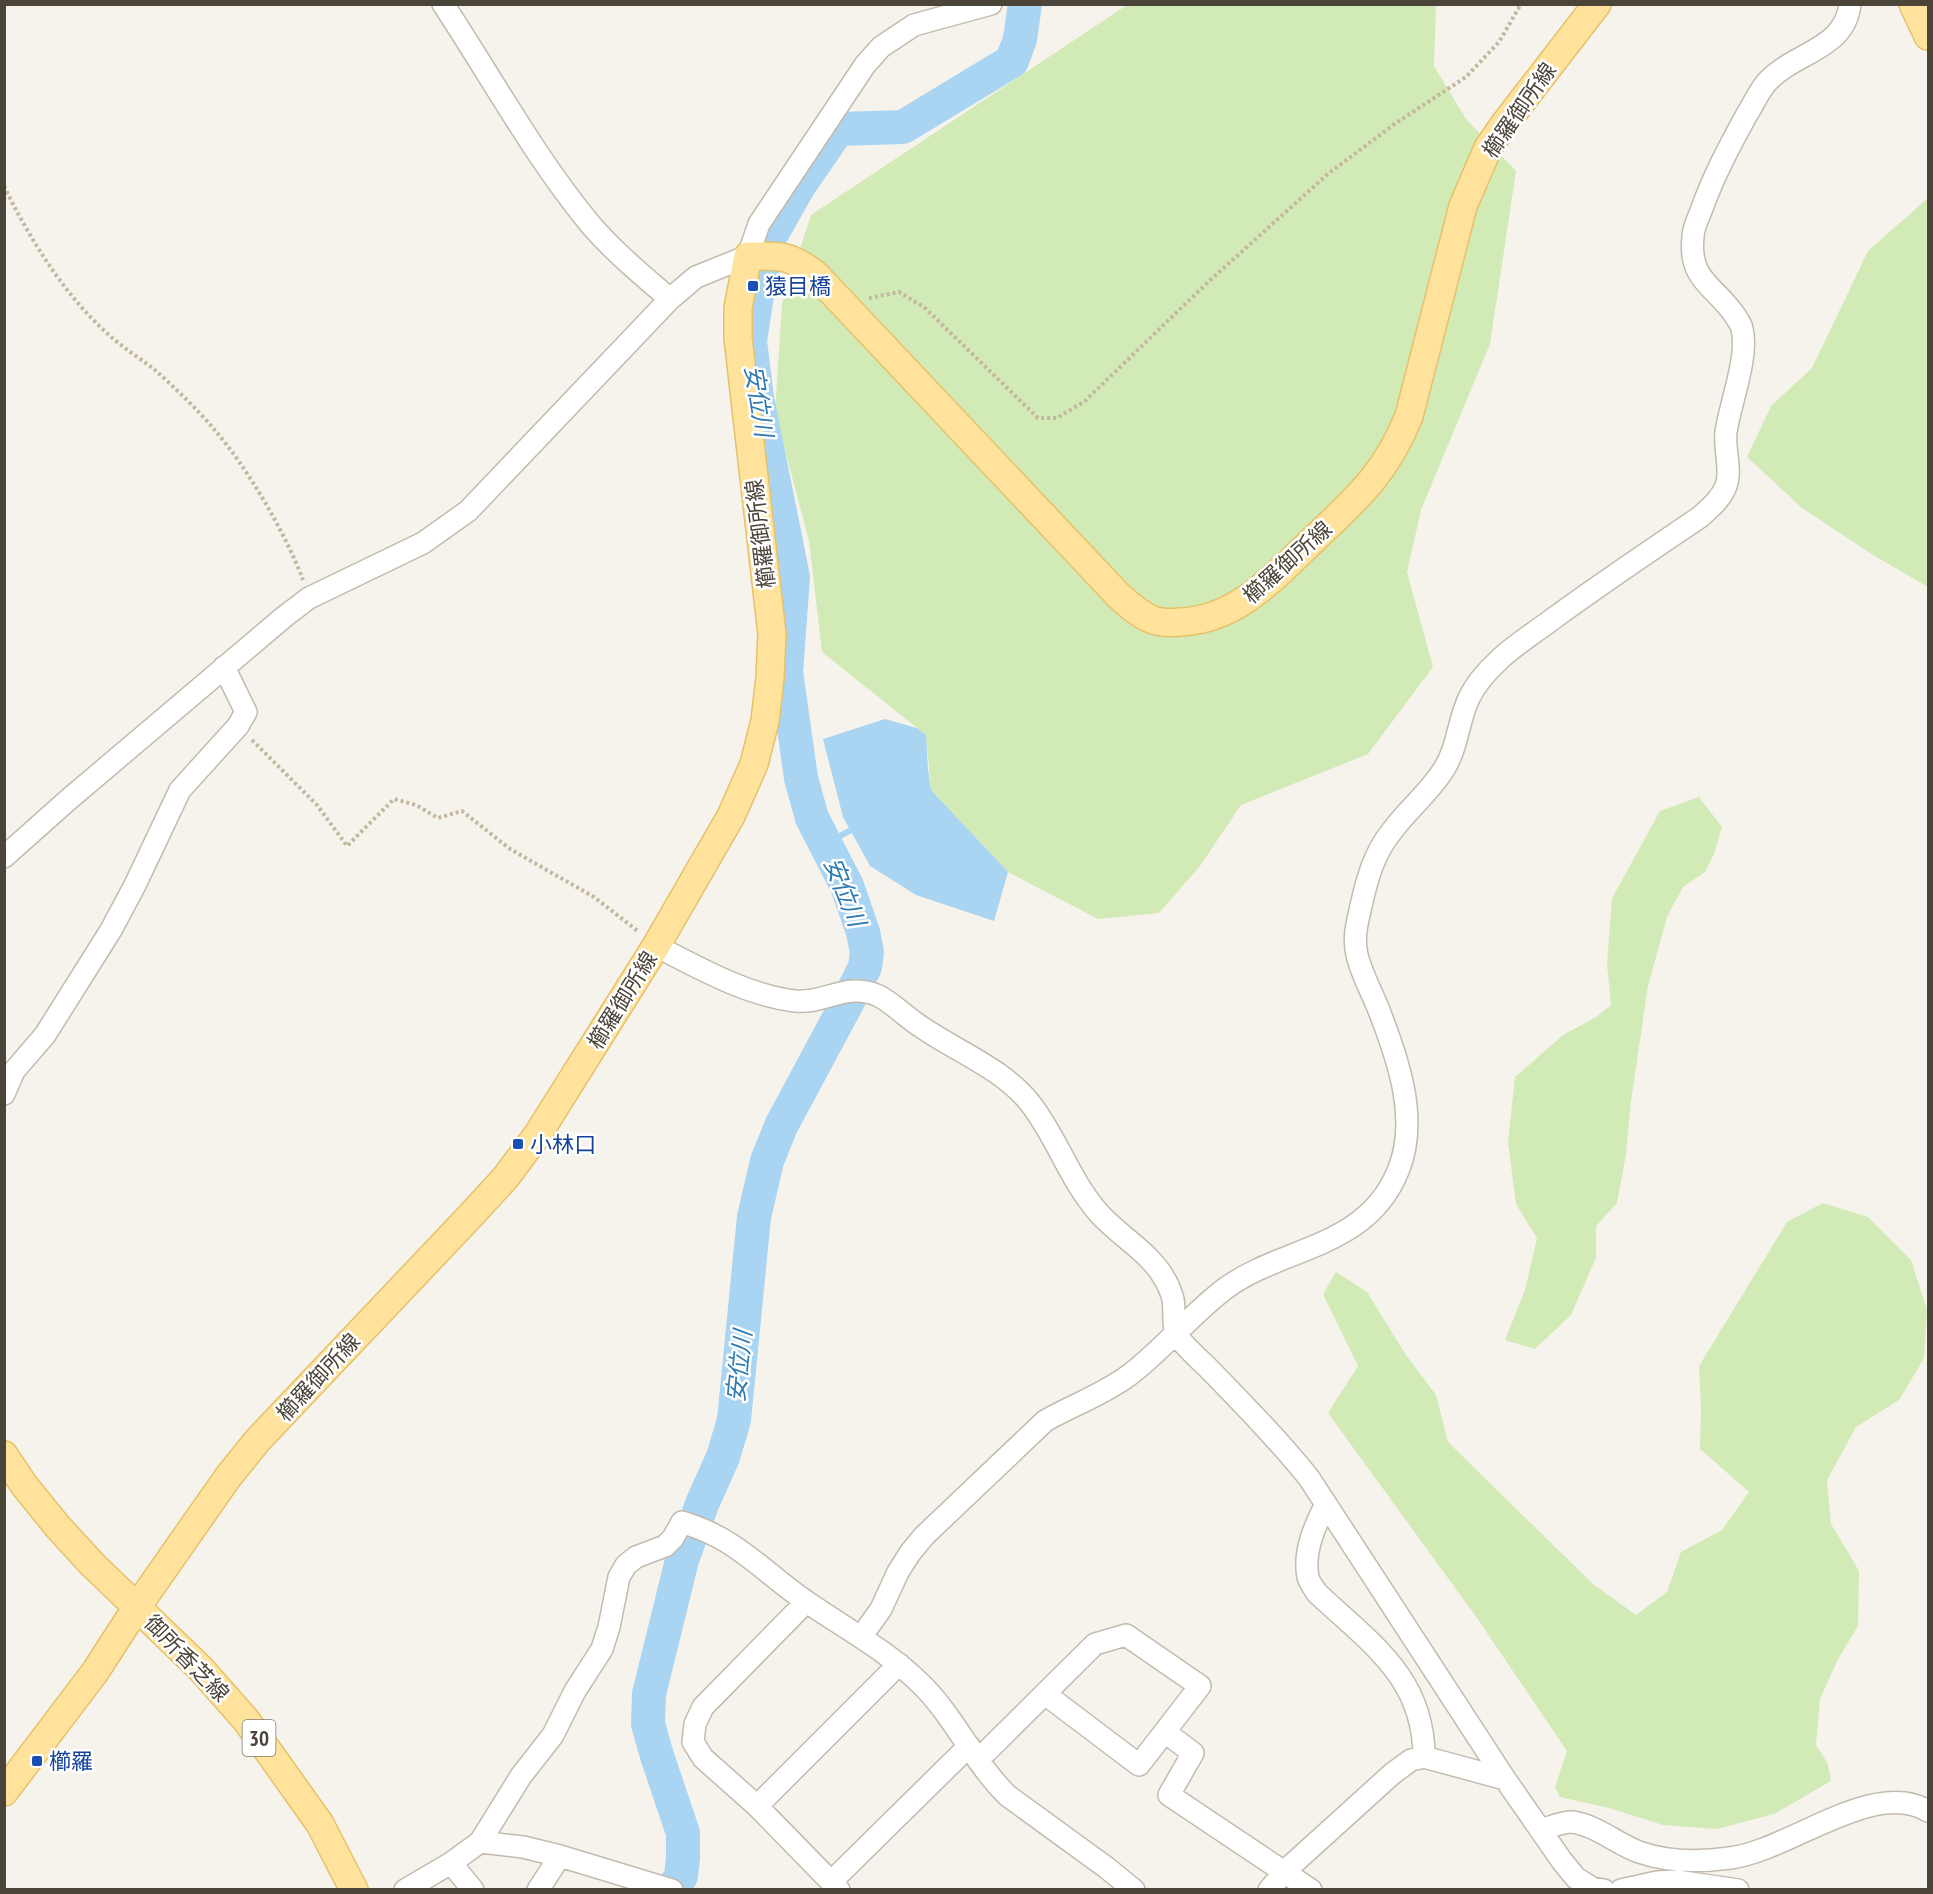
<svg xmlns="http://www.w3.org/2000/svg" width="1933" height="1894" viewBox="0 0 1933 1894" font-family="'PT Sans Narrow','Noto Sans JP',sans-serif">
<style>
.green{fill:#d2eab5}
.water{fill:#a9d4f2}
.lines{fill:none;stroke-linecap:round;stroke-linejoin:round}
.stream{stroke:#a9d4f2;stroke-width:6}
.river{stroke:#a9d4f2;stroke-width:34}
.minor-casing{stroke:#c2bbae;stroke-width:24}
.major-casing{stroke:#e6c16a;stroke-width:30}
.path{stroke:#c4b79f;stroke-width:4;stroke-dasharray:3 3;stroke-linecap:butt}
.minor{stroke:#fff;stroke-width:21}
.major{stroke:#ffe39c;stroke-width:27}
.transit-dot{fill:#1a4fb4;stroke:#fff;stroke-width:2}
.labels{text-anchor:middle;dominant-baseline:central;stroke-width:5;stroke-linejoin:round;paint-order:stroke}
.shield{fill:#fff;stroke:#817c74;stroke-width:1.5}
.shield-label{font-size:21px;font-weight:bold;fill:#4b4439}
.street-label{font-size:22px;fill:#4b4439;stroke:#fff}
.transit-label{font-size:22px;fill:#164399;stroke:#fff;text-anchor:start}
.water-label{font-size:24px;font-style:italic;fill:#2e7ab2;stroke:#fff}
</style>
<rect width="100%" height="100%" fill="#f6f3ec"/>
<path class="green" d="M1127,5H1436L1434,66L1466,119L1516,171L1490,344L1421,510L1407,572L1433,667L1368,754L1241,805L1200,866L1159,913L1098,919L1008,872L931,790L926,735L822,652L809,541L775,412L782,304L811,215Z
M1928,198V587L1873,555L1802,508L1747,457L1771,406L1812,368L1868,251Z
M1699,797L1722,827L1714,854L1705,872L1683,887L1667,917L1648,986L1631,1101L1626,1154L1617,1203L1596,1226V1258L1571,1315L1535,1349L1505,1340L1525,1290L1537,1238L1516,1204L1508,1142L1515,1077L1563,1035L1596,1017L1611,1005L1607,964L1612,898L1660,811Z
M1823,1203L1868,1217L1911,1260L1927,1310L1924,1358L1899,1400L1856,1427L1827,1480L1831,1524L1859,1571L1858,1626L1838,1659L1820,1699L1816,1745L1828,1764L1831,1781L1774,1814L1717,1829L1663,1825L1609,1808L1560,1797L1555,1787L1567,1751L1477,1618L1328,1413L1358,1366L1323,1294L1336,1272L1367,1292L1406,1355L1436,1395L1448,1442L1593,1584L1636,1615L1667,1592L1681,1552L1722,1530L1749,1492L1700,1449L1701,1407L1699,1366L1787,1222Z"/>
<path class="water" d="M885,719L917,728L926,735L928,769L931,790L1008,872L994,921L916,895L870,866L843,817L823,739Z"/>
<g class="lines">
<path class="stream" d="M825,844L855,828"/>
<path class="river" d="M673,1890L681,1876L683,1857V1833L657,1756L648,1724L649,1694L682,1560L702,1504L723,1457L734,1420L754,1217L767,1161L781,1126L847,1003L865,967L867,952L863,932L847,886L812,818L801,778L786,672L793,577L757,398L750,341L758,289L770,237L800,184L838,129L903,127L1012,61L1020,39L1025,4"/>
<g class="minor-casing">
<path id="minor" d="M443,4C492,78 534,156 590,224C614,252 642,275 670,299
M4,857L68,800L284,617L309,598L423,543L468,511L670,299L696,277L748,256L759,224L865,65L881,47L914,25L991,4
M656,946C699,968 746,995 795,1001C826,1004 847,981 879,996C894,1004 908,1019 923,1028C958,1052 1003,1069 1030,1103C1056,1136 1069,1178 1097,1211C1116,1234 1150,1252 1164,1278C1168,1284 1171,1292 1173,1299C1175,1309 1172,1326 1177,1335C1183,1346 1205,1364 1214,1374C1247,1408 1280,1442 1309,1478L1505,1779L1562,1861L1576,1878L1592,1888L1604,1890
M4,1094L14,1071L45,1035L111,930L135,885L180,790L238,726L246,712L224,667
M1326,1504C1315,1525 1303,1552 1308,1577C1309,1582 1314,1588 1317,1593C1370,1643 1424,1677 1424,1757
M806,1602L703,1707L695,1724L693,1742L703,1758L757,1806L839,1890
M861,1637L881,1609L898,1572L910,1553L924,1536L1045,1421C1073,1405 1102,1395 1128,1376C1163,1350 1191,1314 1226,1288C1284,1246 1366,1249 1398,1171C1419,1121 1399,1062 1380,1013C1373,994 1362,976 1357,955C1353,938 1357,923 1361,906C1367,879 1374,853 1392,831C1408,809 1430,792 1444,769C1458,747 1458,721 1469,698C1476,683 1488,670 1500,659C1515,645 1534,633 1550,621C1599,585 1650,551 1700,517C1710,508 1721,499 1726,486C1732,469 1724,451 1726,432C1730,404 1749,356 1742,329C1742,325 1738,321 1736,317C1716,286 1688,281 1693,237C1693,228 1698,219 1701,211C1713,177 1729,147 1746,116C1753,105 1759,91 1767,82C1794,52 1845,50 1850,4
M1165,1732L1193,1753L1169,1795L1311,1890
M978,1760L1095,1644L1126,1635L1200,1686L1139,1765L1045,1694
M757,1806L899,1664
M1541,1830C1551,1827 1561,1822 1572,1822C1596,1825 1617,1844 1639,1852C1667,1862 1701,1862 1730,1858C1789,1851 1873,1778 1928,1811
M480,1842L523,1847L560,1856L672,1890
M451,1863L473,1890
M831,1882L969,1746
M405,1890L451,1863L480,1842L521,1776L553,1735L575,1691L602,1649L609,1627L619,1577L626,1565L636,1557L665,1546L673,1538L682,1522C697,1527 713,1533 727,1542C755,1559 780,1584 807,1602C846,1629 888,1651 922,1685C955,1718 974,1763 1008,1796L1107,1868L1134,1890
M538,1890L560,1856
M1269,1890L1285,1871L1392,1774L1411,1760L1424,1757L1505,1779
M1621,1890L1657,1882L1677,1881L1738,1890"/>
</g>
<g class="major-casing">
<path id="major" d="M1913,4L1928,36
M4,1455L24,1485L58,1527L92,1564L200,1668L246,1720L320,1824L354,1890
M4,1792L95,1672L137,1607L228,1477L257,1441L474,1212L506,1177L538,1134L656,946L731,816L754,764L765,721L770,678L772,634L738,338V308L748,256C781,256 789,254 816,275L1119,596C1129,605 1140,615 1153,620C1161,623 1171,623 1180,622C1237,620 1274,577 1312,541C1356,499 1386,474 1409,416L1463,206L1488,148L1503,126L1597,4"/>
</g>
<path class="path" d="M4,186C29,238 65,296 108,334C123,348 140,358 155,370C174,387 197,409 213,428C247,467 285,532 303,580
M869,298L899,292L924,307L1038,418H1057L1085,401L1207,283L1329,173L1396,123L1466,77L1499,42L1521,4
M252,740L317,805L347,846L394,799L416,805L438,818L462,811L510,849L594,897L639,932"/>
<use href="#minor" class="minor"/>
<use href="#major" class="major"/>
</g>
<g class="transit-dot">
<rect x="747" y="280" width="12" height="12" rx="3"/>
<rect x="512" y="1138" width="12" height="12" rx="3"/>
<rect x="31" y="1755" width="12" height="12" rx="3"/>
</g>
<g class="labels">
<rect class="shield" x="242.5" y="1720" width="33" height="36" rx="4.5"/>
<g class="shield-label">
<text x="259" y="1738">30</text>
</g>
<g class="street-label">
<text transform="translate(1519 110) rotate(-55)">櫛羅御所線</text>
<text transform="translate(760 534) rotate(-97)">櫛羅御所線</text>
<text transform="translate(1287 562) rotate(-42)">櫛羅御所線</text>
<text transform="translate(622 1000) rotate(-58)">櫛羅御所線</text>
<text transform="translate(318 1377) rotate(-47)">櫛羅御所線</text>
<text transform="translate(187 1658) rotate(46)">御所香芝線</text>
</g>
<g class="transit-label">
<text x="765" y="286">猿目橋</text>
<text x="530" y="1144">小林口</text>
<text x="49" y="1761">櫛羅</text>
</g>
<g class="water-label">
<text transform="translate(759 401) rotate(81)">安位川</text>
<text transform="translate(845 892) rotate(68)">安位川</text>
<text transform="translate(739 1366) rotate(-84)">安位川</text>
</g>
</g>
<rect width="1933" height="1894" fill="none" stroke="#4b4439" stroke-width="12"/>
</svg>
